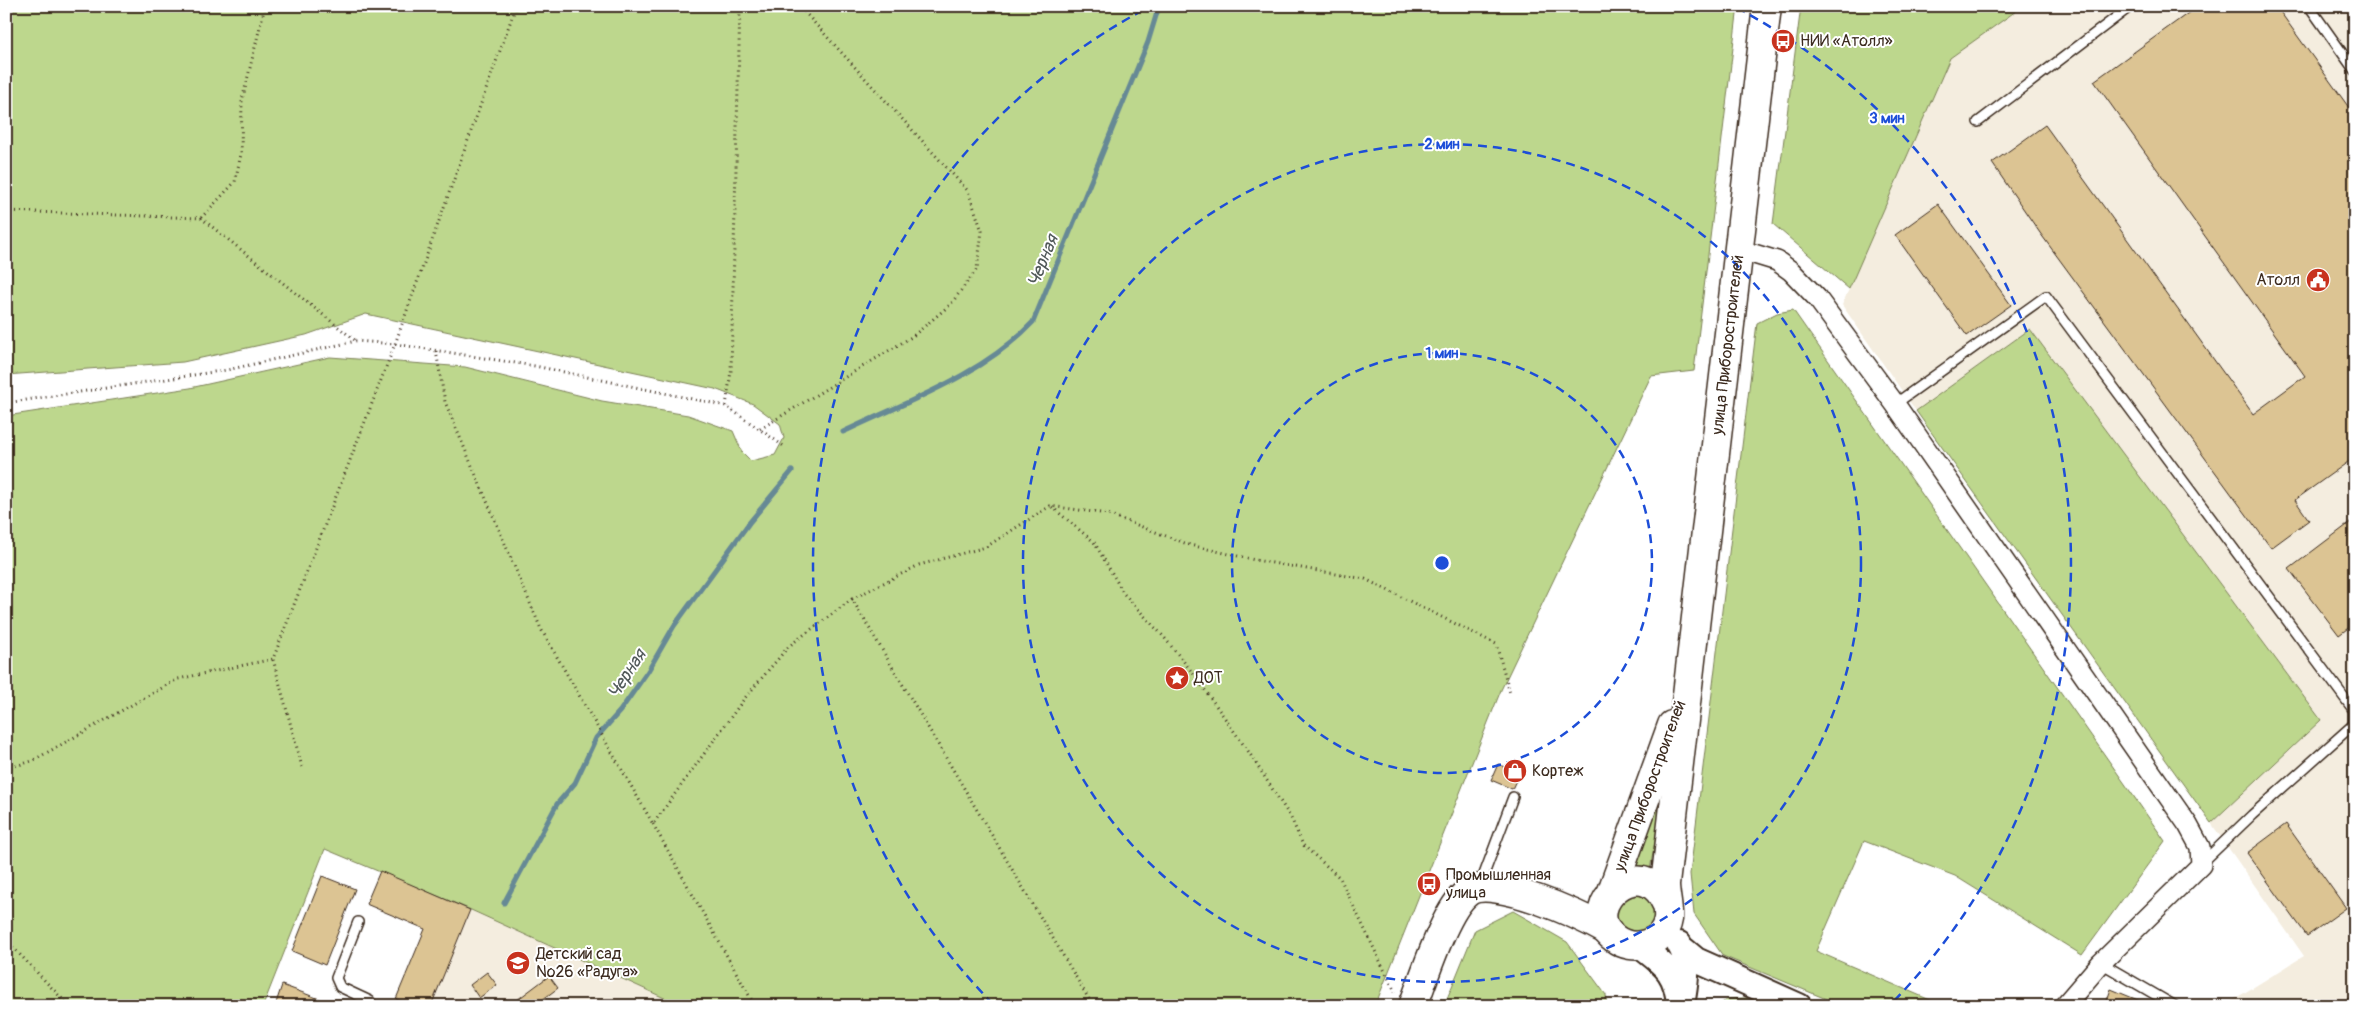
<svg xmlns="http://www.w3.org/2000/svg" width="2361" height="1012" viewBox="0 0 2361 1012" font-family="Pangolin,sans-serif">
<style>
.built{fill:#f4eddf}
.green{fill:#bdd78d;stroke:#7c8056}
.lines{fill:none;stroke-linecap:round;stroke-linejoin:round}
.stream{stroke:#668995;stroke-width:5}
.building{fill:#dcc493;stroke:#3b2a1e}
.service-casing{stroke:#3b2a1e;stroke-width:12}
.minor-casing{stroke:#3b2a1e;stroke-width:22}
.tertiary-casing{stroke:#3b2a1e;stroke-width:28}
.primary-casing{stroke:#3b2a1e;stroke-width:31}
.path{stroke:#3b2a1e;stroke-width:3;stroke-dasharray:1 4;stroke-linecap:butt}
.service{stroke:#fff;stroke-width:9}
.minor{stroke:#fff;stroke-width:19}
.tertiary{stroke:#fff;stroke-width:24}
.primary{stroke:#fff;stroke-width:28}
.ring{fill:none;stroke:#1d4ed8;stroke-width:2.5;stroke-dasharray:9 6}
.labels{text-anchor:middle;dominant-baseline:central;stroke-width:4;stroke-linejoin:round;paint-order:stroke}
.poi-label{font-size:16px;fill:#3b2a1e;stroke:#fff;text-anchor:start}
.street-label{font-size:16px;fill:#3b2a1e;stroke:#fff}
.water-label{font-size:18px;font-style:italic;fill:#515959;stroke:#fff}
.centre{fill:#1d4ed8;stroke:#fff;stroke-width:2.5}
.ring-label{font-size:15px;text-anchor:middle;font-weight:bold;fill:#1d4ed8;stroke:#fff;stroke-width:4;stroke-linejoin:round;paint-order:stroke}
</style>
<rect width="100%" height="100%" fill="#fff"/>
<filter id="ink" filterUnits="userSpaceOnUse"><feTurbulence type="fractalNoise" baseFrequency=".02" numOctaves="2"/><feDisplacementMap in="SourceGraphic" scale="10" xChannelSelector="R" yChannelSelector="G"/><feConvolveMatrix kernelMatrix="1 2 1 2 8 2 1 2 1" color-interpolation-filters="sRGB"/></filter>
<g filter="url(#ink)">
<path class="built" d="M2023,6H2355V1006H2223L2304,956L2211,823L2321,720L2030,329L1916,411L1842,305L1950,58Z
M470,910L682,1006H431Z"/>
<path class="green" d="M6,6H1738L1694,371L1651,376L1501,690L1375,1006H682L471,910L325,849L263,1006H6V416L190,388L330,357L465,367L602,401L688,415L733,431L742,452L751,461L775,455L784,438L780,424L753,404L715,389L366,314L306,335L183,362L6,375Z
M1801,6H2023L1950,58L1849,289L1773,224Z
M1793,310L2165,841L2082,955L1955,876L1864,841L1816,951L1944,1006H1843L1723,956L1694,914L1690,874L1757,323L1777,313Z
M2030,329L2321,720L2211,823L1916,411Z
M1658,799L1662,800L1650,870L1631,865Z
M1617 914a19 19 0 1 1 38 0a19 19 0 1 1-38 0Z
M1513,911L1567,942L1606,995L1607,1006H1444L1475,930Z
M1746,998L1764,1006H1718L1727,999Z"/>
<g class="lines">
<path class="stream" d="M843,432C908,401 983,375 1033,322L1148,42L1159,6
M504,903L557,804L575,783L596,738L620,711L648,671L674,626L749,523L792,471"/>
</g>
<path class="building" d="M2198,6H2276L2355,116V457L2295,500L2309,520L2271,548L2040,233L1992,163L2045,125L2253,414L2305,376L2094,81Z
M1938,204L2011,305L1967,336L1895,235Z
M2355,519V623L2339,635L2289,569Z
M1498,764L1519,774L1512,789L1491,780Z
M2286,824L2346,908L2307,936L2247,853Z
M380,871L470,910L431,1006H415L396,999L425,929L366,904Z
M322,876L355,889L325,965L292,951Z
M487,972L497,985L479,998L470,985Z
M549,976L558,988L534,1006H509Z
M282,985L333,1004V1006H275Z
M2111,989L2150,1005V1006H2105Z"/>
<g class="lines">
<g class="service-casing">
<path id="service" d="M2309,6L2355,71
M1978,122L2131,6
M1895,404L2046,296L2355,712
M2202,863L2252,815L2355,723
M1480,885L1513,797
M358,922L336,978L340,987L370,1001L373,1006
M2101,963L2175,1006
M2346,1006L2355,1001"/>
</g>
<g class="minor-casing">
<path id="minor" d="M1740,253L1754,254L1777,261L1791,271L1817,298L1895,404L2188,825L2200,847L2201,865L2101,963L2064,1006"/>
</g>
<g class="tertiary-casing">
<path id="tertiary" d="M1679,944C1691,963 1685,985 1682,1006
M1640,946C1664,965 1676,971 1679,1004
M1684,950L1696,960L1799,1006"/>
</g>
<g class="primary-casing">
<g id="primary">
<path d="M1612,891L1672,725"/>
<path id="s1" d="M1666,903C1664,899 1661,893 1658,890C1628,859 1580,912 1614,938C1633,953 1664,945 1668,919C1669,908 1665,895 1665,884L1767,6"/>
<path d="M1413,1006C1424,978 1445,909 1468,892C1493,874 1583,917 1608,931"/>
</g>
</g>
<path class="path" d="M6,211L201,218L356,341
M201,218L235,182L241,154L242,101L265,6
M436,351L445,402L541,629L653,824L744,699L789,646L852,599L1093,1006
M6,403L227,370L356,341L395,344L535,366L726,406L785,447
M726,406L731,371L740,6
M760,429L913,336L951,304L977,269L982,231L968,191L799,6
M1052,507L1094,542L1124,594L1163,636L1193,673L1248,751L1291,818L1303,845L1340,878L1395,992
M852,599L919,565L986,547L1050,506L1108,514L1190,545L1255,560L1365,579L1496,644L1510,693
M302,767L273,659L395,344L516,6
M6,769L32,761L178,679L273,659
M653,824L755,1006
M6,940L69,1006
M188,1006L193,998"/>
<use href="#service" class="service"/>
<use href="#minor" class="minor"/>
<use href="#tertiary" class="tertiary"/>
<use href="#primary" class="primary"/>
</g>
</g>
<g class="ring">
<circle cx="1442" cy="563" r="210"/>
<circle cx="1442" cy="563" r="419"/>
<path d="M993 1004A629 629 0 0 1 1147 8M1737 8A629 629 0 0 1 1891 1004"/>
</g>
<defs>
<g id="bus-disc" transform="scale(1.25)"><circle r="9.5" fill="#c8321e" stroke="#fff"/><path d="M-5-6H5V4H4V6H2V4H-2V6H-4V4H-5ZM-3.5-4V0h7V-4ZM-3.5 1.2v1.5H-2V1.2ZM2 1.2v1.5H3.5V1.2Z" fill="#fff"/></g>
<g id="civic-disc" transform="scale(1.25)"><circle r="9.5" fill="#c8321e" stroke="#fff"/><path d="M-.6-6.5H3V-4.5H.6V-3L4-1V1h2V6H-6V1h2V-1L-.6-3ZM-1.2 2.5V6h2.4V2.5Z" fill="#fff"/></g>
<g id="sight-disc" transform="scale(1.25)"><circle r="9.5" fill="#c8321e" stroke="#fff"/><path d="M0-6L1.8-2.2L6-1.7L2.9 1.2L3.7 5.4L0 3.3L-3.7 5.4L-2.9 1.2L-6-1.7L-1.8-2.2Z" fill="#fff"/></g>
<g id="shop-disc" transform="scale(1.25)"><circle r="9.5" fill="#c8321e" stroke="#fff"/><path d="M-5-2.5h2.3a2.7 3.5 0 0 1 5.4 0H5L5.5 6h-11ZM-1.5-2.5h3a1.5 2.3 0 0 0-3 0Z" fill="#fff"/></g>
<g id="school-disc" transform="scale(1.25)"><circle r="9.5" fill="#c8321e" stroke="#fff"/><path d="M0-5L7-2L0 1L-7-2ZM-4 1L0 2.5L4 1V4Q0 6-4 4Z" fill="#fff"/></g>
</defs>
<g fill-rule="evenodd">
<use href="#bus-disc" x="1783" y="41"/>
<use href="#civic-disc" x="2318" y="280"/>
<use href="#sight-disc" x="1177" y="678"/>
<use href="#shop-disc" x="1515" y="771"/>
<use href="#bus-disc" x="1429" y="884"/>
<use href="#school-disc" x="518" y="963"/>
</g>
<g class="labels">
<g class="poi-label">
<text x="1800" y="41">НИИ «Атолл»</text>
<text x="2300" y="280" text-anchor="end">Атолл</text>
<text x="1194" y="678">ДОТ</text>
<text x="1532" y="771">Кортеж</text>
<text x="1446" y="875">Промышленная<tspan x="1446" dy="18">улица</tspan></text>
<text x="536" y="954">Детский сад<tspan x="536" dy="18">№26 «Радуга»</tspan></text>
</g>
<g class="street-label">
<text stroke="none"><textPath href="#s1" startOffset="766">улица Приборостроителей</textPath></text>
<text transform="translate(1650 786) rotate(-70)">улица Приборостроителей</text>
</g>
<g class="water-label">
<text transform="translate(1043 261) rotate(-68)">Черная</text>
<text transform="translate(627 674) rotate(-57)">Черная</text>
</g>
</g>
<circle cx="1442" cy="563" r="8" class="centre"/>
<g class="ring-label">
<text x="1887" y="123">3 мин</text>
<text x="1442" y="149">2 мин</text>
<text x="1442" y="358">1 мин</text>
</g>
<rect width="2361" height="1012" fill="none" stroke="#fff" stroke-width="25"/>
<rect x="12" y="12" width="2336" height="987" fill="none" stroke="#3b2a1e" stroke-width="2" filter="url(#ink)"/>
</svg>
